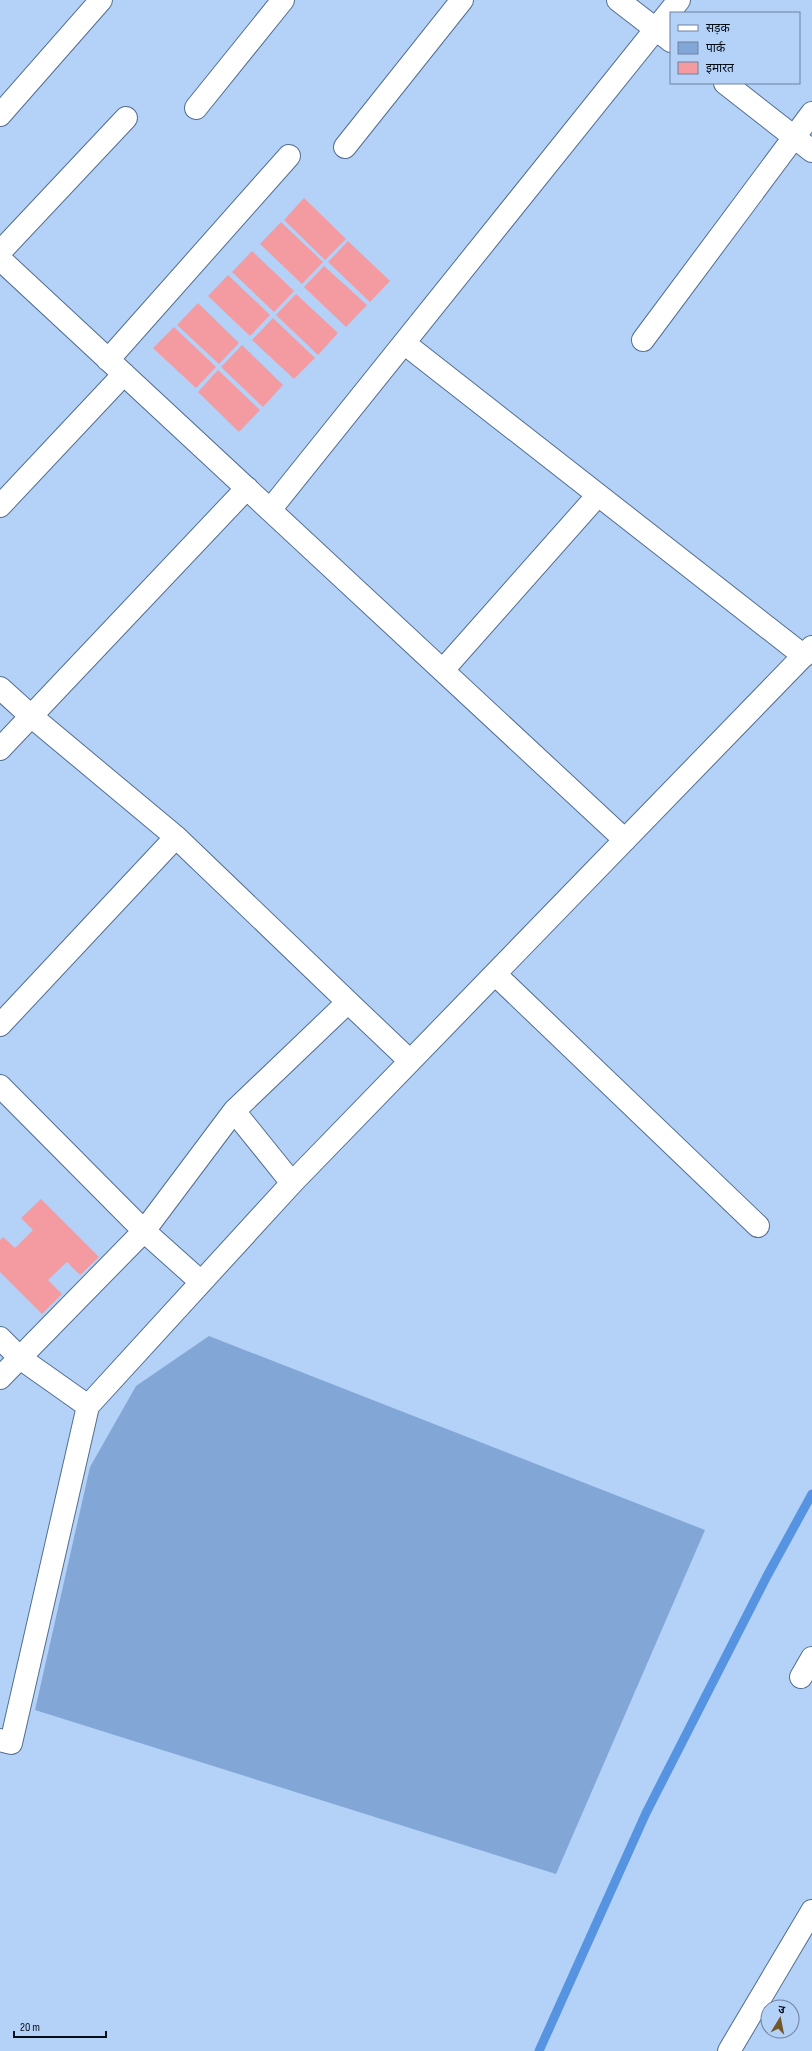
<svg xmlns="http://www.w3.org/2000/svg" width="812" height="2051" viewBox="0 0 812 2051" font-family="'Sofia Sans Condensed','Noto Sans Devanagari',sans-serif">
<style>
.green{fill:#82a7d7}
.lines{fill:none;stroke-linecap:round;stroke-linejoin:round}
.stream{stroke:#5694e2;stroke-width:9}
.building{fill:#f49ba1}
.street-casing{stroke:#536e8f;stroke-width:24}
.street{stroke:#fff;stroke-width:22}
</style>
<rect width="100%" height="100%" fill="#b4d1f7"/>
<path class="green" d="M209,1336L705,1530L556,1874L35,1710L90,1467L136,1386Z"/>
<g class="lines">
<path class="stream" d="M539,2051L646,1813L767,1576L812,1494"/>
</g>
<path class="building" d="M304,198L346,239L325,260L284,220Z
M281,222L323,262L302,284L260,244Z
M348,241L390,281L370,302L328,262Z
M252,251L294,291L274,312L232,272Z
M324,266L367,305L346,327L304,287Z
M228,275L270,315L250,336L208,296Z
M296,294L338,333L318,355L276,315Z
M198,303L239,343L219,364L177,325Z
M273,318L315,358L294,379L252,340Z
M174,327L216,367L196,388L153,348Z
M242,345L283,385L263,407L221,367Z
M218,370L260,410L239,432L198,392Z
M41,1199L99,1257L80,1275L67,1262L48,1280L62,1294L42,1314L0,1272V1240L3,1237L15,1248L33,1230L21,1218Z"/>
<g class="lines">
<g class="street-casing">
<path id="street" d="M618,0L671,41
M725,83L812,151
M196,108L283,0
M0,115L101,0
M345,147L462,0
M0,252L126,118
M0,259L625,840
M643,340L812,113
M404,343L804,656
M108,360L289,156
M0,506L124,374
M270,510L679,0
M443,670L598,495
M0,688L31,716L176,837
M0,749L247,488
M495,974L758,1226
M348,1002L410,1061
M0,1025L176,837L348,1002L234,1111L292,1183
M0,1086L144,1231L201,1282
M0,1338L20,1358L88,1406
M0,1378L144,1231L234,1111
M801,1677L812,1658
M0,1740L11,1743L88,1406L292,1183L812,647
M729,2051L812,1911"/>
</g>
<use href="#street" class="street"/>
</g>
<rect x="670" y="12" width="130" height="72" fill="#b4d1f7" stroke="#6e829e"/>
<rect x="678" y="25" width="20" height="6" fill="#ffffff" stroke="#6e829e"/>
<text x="706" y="32" font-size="12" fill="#040c18">सड़क</text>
<rect x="678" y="42" width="20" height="12" fill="#82a7d7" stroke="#6e829e"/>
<text x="706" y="52" font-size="12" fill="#040c18">पार्क</text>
<rect x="678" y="62" width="20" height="12" fill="#f49ba1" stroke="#6e829e"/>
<text x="706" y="72" font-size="12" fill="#040c18">इमारत</text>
<g transform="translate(780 2019) rotate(10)"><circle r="19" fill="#b4d1f7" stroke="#6e829e"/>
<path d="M0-3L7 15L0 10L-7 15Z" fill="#74562b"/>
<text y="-6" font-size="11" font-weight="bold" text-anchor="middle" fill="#040c18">उ</text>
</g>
<path d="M14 2031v6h92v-6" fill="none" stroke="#040c18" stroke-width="2"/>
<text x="20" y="2031" font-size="12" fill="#040c18" stroke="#b4d1f7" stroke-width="3" paint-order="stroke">20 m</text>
</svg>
